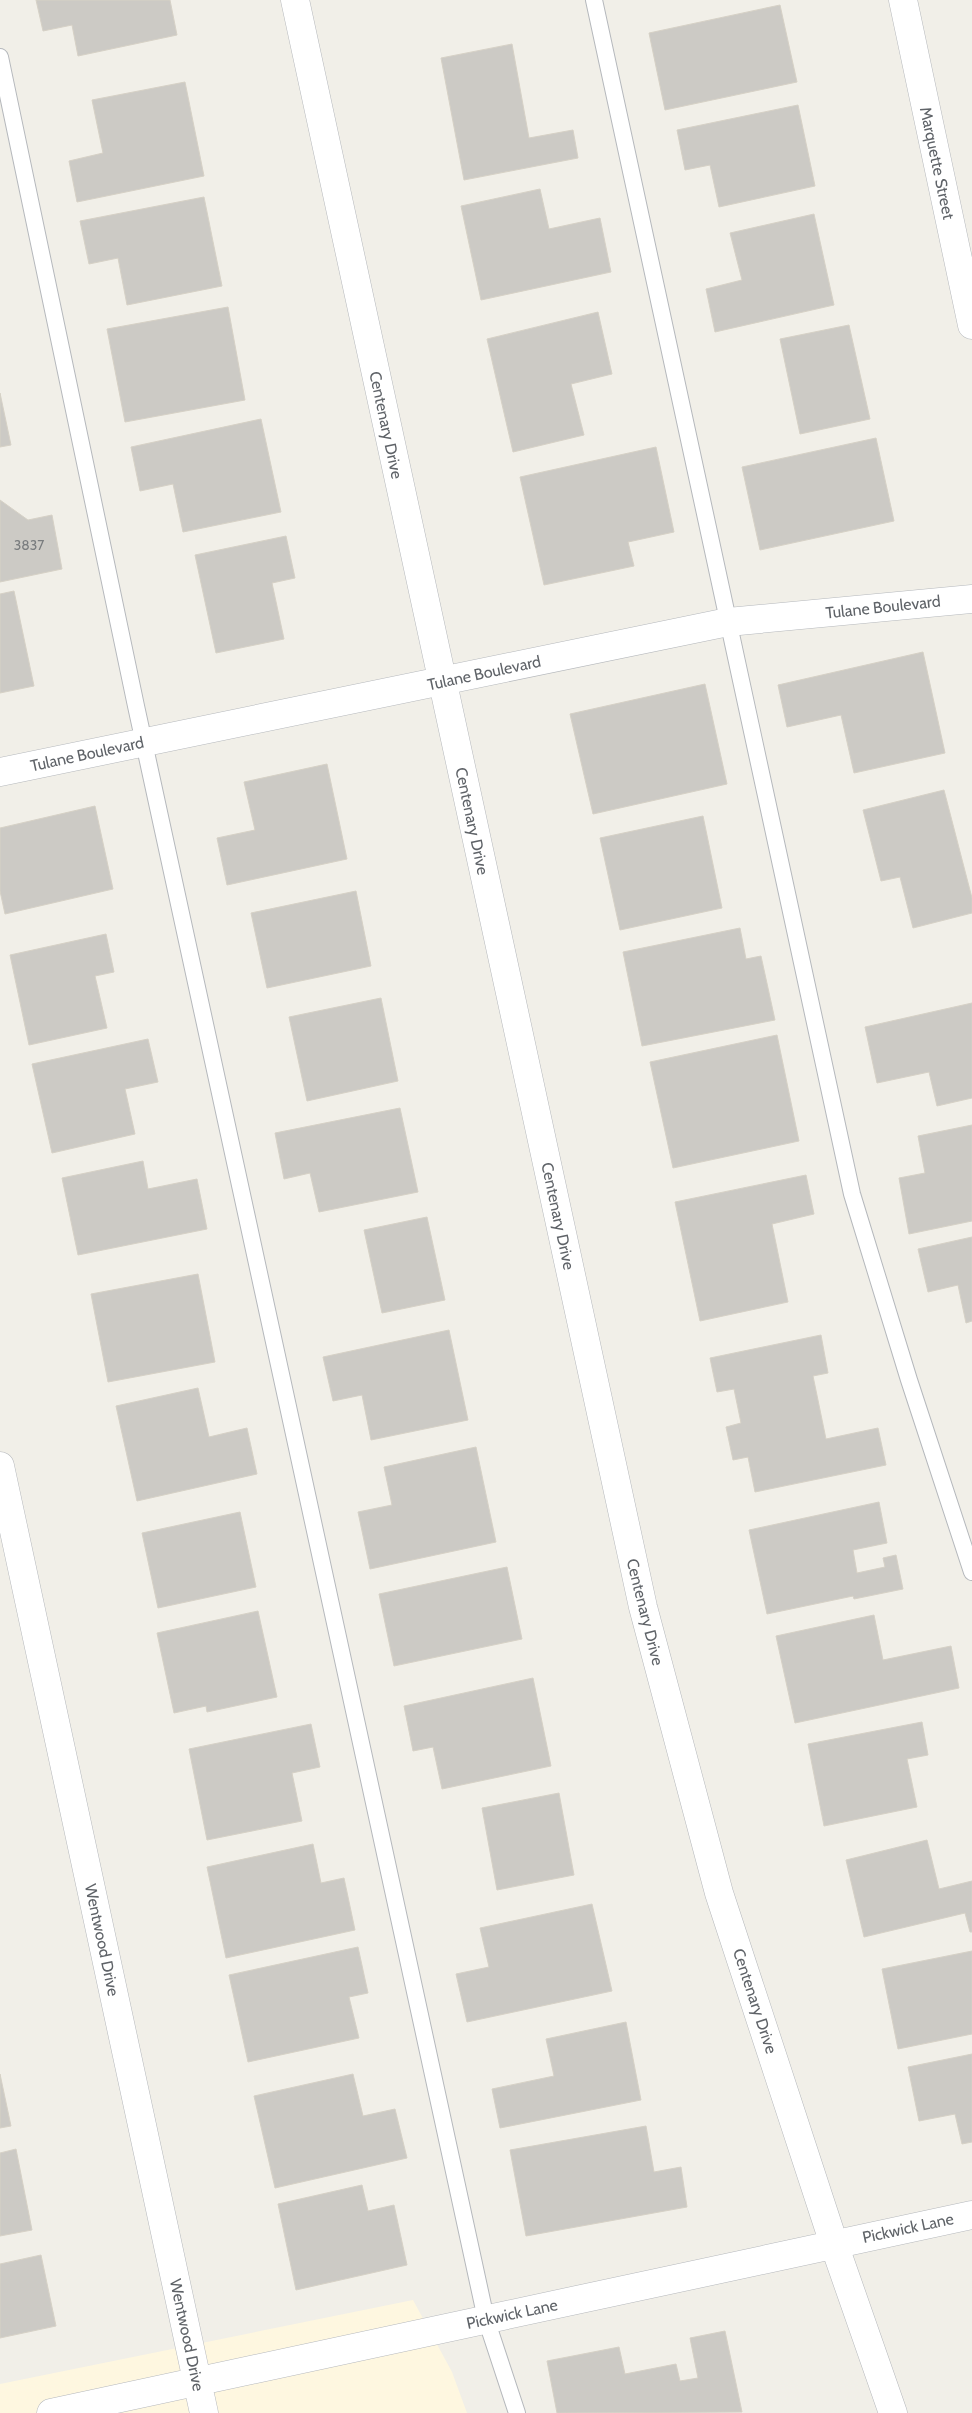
<svg xmlns="http://www.w3.org/2000/svg" width="972" height="2413" viewBox="0 0 972 2413" font-family="Cabin,sans-serif">
<style>
.commercial{fill:#fef7e0}
.building{fill:#cccac5;stroke:#d6d1c6}
.lines{fill:none;stroke-linecap:round;stroke-linejoin:round}
.lane-casing{stroke:#b5b8bc;stroke-width:18}
.street-casing{stroke:#b5b8bc;stroke-width:29}
.lane{stroke:#fff;stroke-width:16}
.street{stroke:#fff;stroke-width:28}
.labels{text-anchor:middle;dominant-baseline:central;stroke-width:4.5;stroke-linejoin:round;paint-order:stroke}
.number-label{font-size:14px;fill:#7a7d7f}
.street-label{font-size:16px;fill:#5f6368;stroke:#fff}
</style>
<rect width="100%" height="100%" fill="#f1efe8"/>
<path class="commercial" d="M413,2300L452,2372L467,2413H0V2384Z"/>
<path class="building" d="M36,0H170L177,35L78,56L72,25L43,31Z
M780,5L797,82L665,110L649,33Z
M512,44L529,138L573,130L578,158L464,180L441,58Z
M185,82L204,176L77,202L69,161L103,153L92,100Z
M798,105L815,186L719,207L710,165L685,170L677,130Z
M540,189L549,229L600,218L611,272L481,300L461,206Z
M204,197L222,286L127,305L118,258L89,264L80,221Z
M814,214L834,305L715,332L706,289L742,280L730,233Z
M228,307L245,400L125,422L107,329Z
M598,312L612,374L571,384L584,435L513,452L487,339Z
M849,325L870,419L800,434L780,339Z
M0,393L11,445L0,447Z
M261,419L281,512L183,532L173,484L140,491L131,447Z
M876,438L894,521L760,550L742,467Z
M656,447L674,532L628,542L634,566L544,585L520,477Z
M0,500L28,520L52,515L62,569L0,582Z
M286,536L295,578L272,583L284,639L216,653L195,555Z
M14,591L34,686L0,693V594Z
M923,652L945,753L854,773L841,715L787,727L778,685Z
M705,684L727,784L593,814L570,714Z
M327,764L347,859L227,885L217,838L255,830L244,782Z
M944,790L972,898V913L913,928L900,877L881,881L863,810Z
M95,806L113,889L5,914L0,891V828Z
M703,816L722,908L620,930L600,838Z
M356,891L371,966L267,988L251,913Z
M740,928L746,959L761,956L775,1020L642,1046L623,952Z
M106,934L114,972L95,976L107,1028L29,1045L10,955Z
M381,998L398,1081L307,1101L289,1017Z
M972,1003V1098L937,1106L929,1072L877,1083L865,1027Z
M777,1035L799,1141L673,1168L650,1062Z
M148,1039L158,1082L125,1089L135,1134L52,1153L32,1064Z
M400,1108L418,1192L319,1212L310,1173L284,1179L275,1133Z
M972,1125V1221L909,1234L899,1178L925,1173L918,1136Z
M143,1161L148,1189L197,1179L207,1229L78,1255L62,1178Z
M806,1175L814,1214L772,1224L788,1302L700,1321L675,1202Z
M427,1217L445,1300L382,1313L364,1230Z
M972,1237V1321L966,1323L958,1285L928,1292L918,1249Z
M198,1274L215,1362L108,1382L91,1294Z
M449,1330L468,1420L371,1440L362,1395L333,1401L323,1357Z
M821,1335L828,1373L813,1376L826,1439L878,1428L886,1465L755,1492L748,1457L733,1460L726,1427L741,1423L734,1389L717,1392L710,1358Z
M198,1388L209,1437L247,1428L257,1474L137,1501L116,1406Z
M476,1447L496,1542L370,1569L358,1512L392,1505L384,1467Z
M879,1502L887,1543L853,1550L857,1573L885,1567L883,1558L896,1555L903,1589L854,1599L853,1596L767,1614L749,1530Z
M240,1512L256,1587L158,1608L142,1533Z
M507,1567L522,1639L394,1666L379,1594Z
M258,1611L277,1697L207,1712L206,1706L174,1713L157,1633Z
M874,1615L883,1660L951,1646L959,1688L795,1723L776,1636Z
M533,1678L551,1766L442,1789L433,1747L413,1751L404,1706Z
M922,1722L928,1755L907,1759L917,1807L824,1826L808,1744Z
M311,1724L320,1767L292,1773L302,1821L207,1840L189,1749Z
M559,1793L574,1875L497,1890L482,1808Z
M927,1840L939,1889L972,1881V1932H970L965,1913L864,1937L846,1860Z
M313,1844L321,1883L344,1878L355,1930L226,1958L207,1867Z
M592,1904L612,1991L467,2022L456,1974L489,1967L480,1928Z
M358,1947L368,1993L349,1997L359,2038L248,2062L229,1975Z
M972,1951V2034L898,2049L882,1969Z
M626,2022L641,2100L500,2128L492,2089L554,2076L546,2039Z
M972,2054V2142L962,2144L955,2114L919,2121L908,2067Z
M0,2074L11,2126L0,2128Z
M353,2074L363,2116L395,2109L407,2158L275,2188L254,2096Z
M646,2126L654,2172L681,2167L687,2207L526,2236L510,2150Z
M16,2149L32,2230L0,2236V2153Z
M362,2185L368,2211L394,2205L407,2265L296,2290L278,2204Z
M41,2255L56,2326L0,2338V2264Z
M725,2331L742,2412L557,2413L547,2361L619,2347L625,2374L676,2364L680,2381L698,2378L690,2338Z"/>
<g class="lines">
<g class="lane-casing">
<path id="lane" d="M594,0L852,1194L909,1380L972,1572
M0,57L136,706L486,2319L517,2413"/>
</g>
<g class="street-casing">
<path id="street" d="M295,0L643,1607L719,1893L834,2244L893,2413
M903,0L972,325
M0,772L728,622L972,599
M0,1466L204,2413
M51,2413L972,2215"/>
</g>
<use href="#lane" class="lane"/>
<use href="#street" class="street"/>
</g>
<g class="labels">
<g class="number-label">
<text x="29" y="545">3837</text>
</g>
<g class="street-label">
<text transform="translate(937 163) rotate(78)">Marquette Street</text>
<text transform="translate(386 425) rotate(78)">Centenary Drive</text>
<text transform="translate(883 607) rotate(-6)">Tulane Boulevard</text>
<text transform="translate(484 673) rotate(-12)">Tulane Boulevard</text>
<text transform="translate(87 754) rotate(-12)">Tulane Boulevard</text>
<text transform="translate(472 821) rotate(78)">Centenary Drive</text>
<text transform="translate(558 1216) rotate(78)">Centenary Drive</text>
<text transform="translate(645 1612) rotate(76)">Centenary Drive</text>
<text transform="translate(102 1940) rotate(78)">Wentwood Drive</text>
<text transform="translate(755 2001) rotate(72)">Centenary Drive</text>
<text transform="translate(908 2228) rotate(-12)">Pickwick Lane</text>
<text transform="translate(512 2314) rotate(-12)">Pickwick Lane</text>
<text transform="translate(187 2335) rotate(78)">Wentwood Drive</text>
</g>
</g>
</svg>
